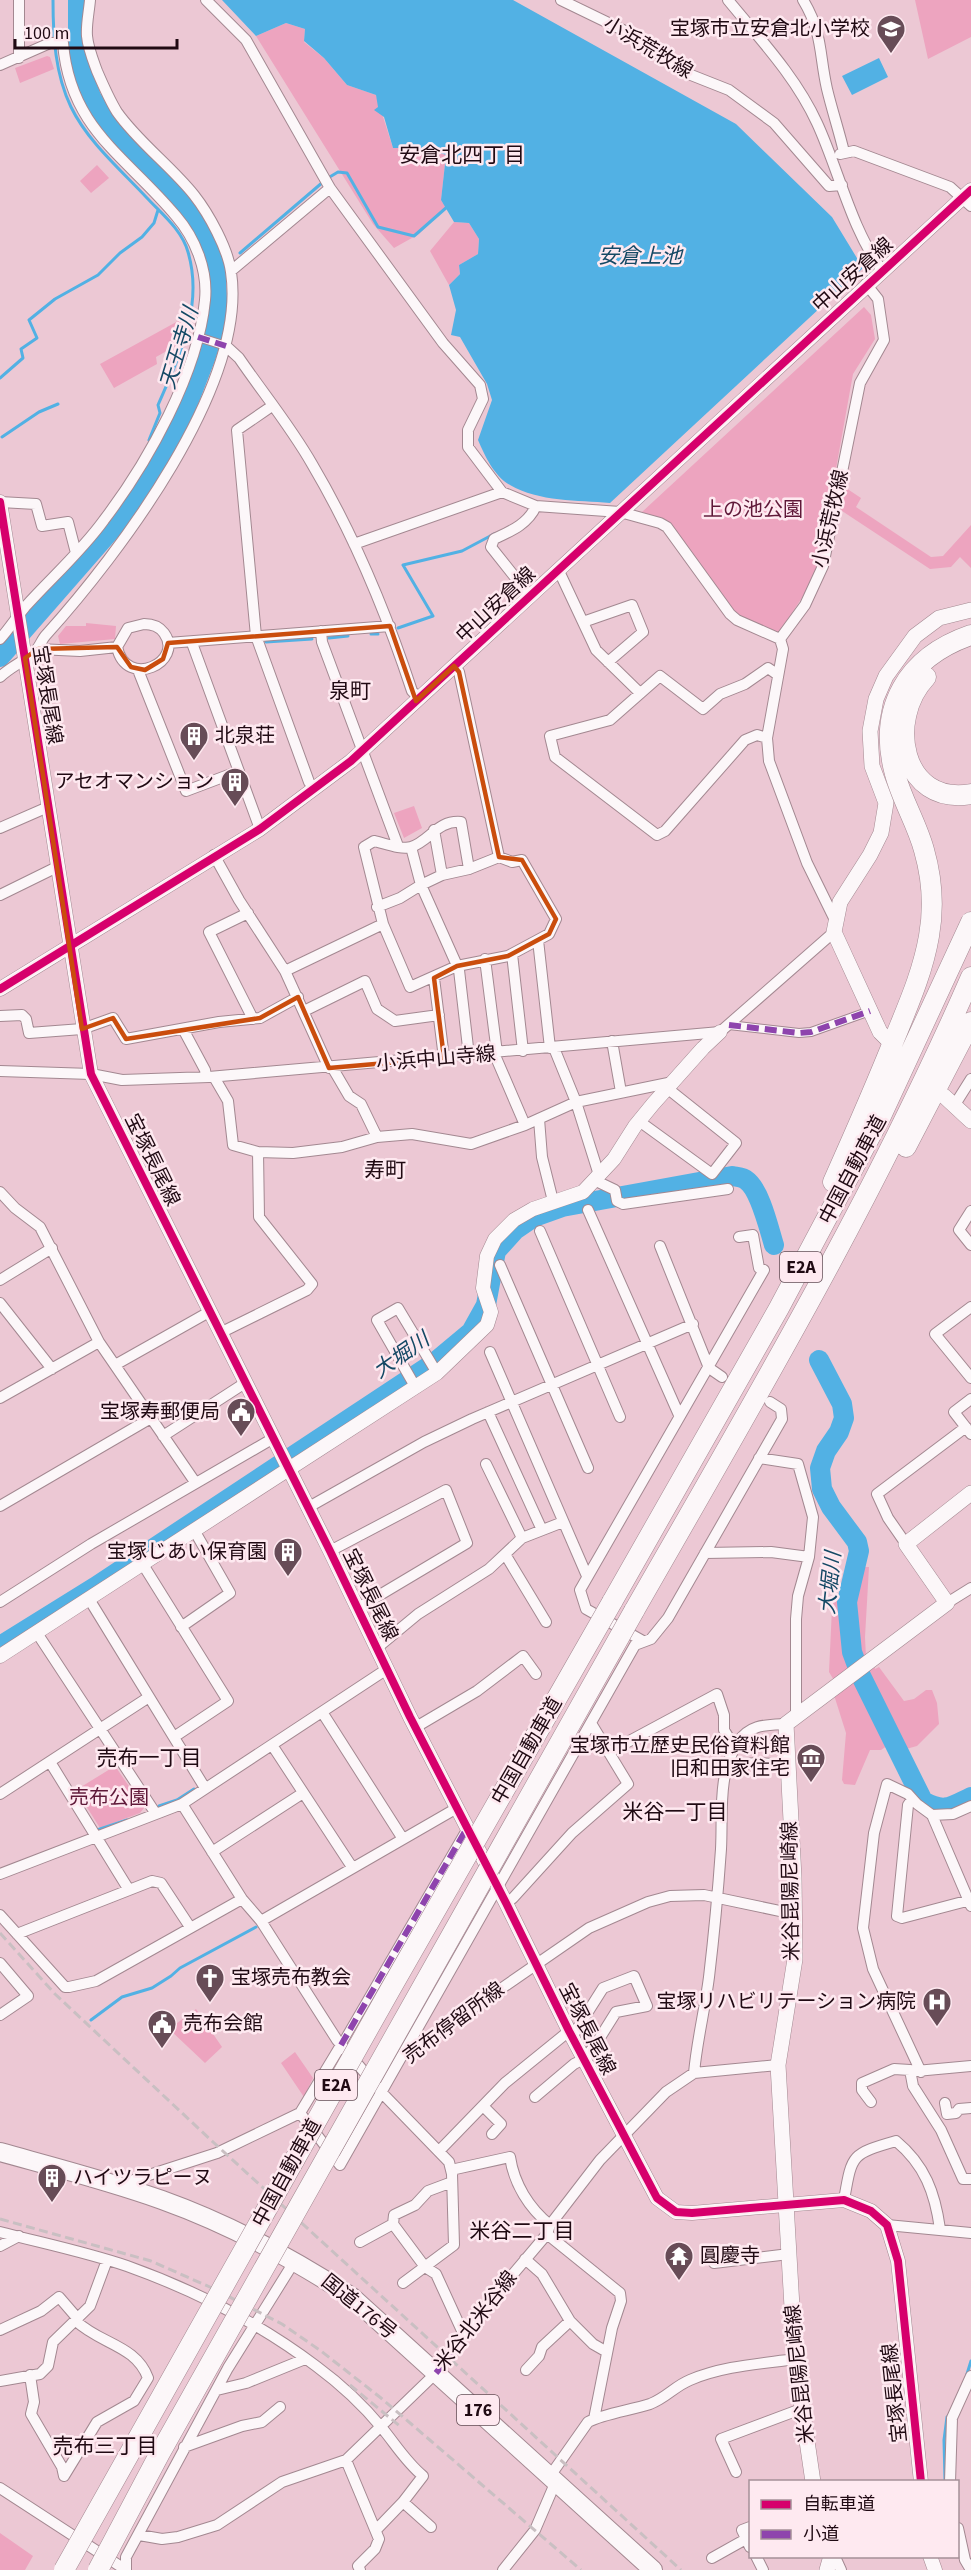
<svg xmlns="http://www.w3.org/2000/svg" width="971" height="2570" viewBox="0 0 971 2570" font-family="'Source Sans 3','Noto Sans JP',sans-serif">
<style>
.green{fill:#eda4bf}
.water{fill:#52b1e4}
.lines{fill:none;stroke-linecap:round;stroke-linejoin:round}
.stream{stroke:#52b1e4;stroke-width:3}
.river{stroke:#52b1e4;stroke-width:20}
.pedestrian-casing{stroke:#a38891;stroke-width:10}
.minor-casing{stroke:#a38891;stroke-width:12}
.tertiary-casing{stroke:#a38891;stroke-width:15}
.secondary-casing{stroke:#a38891;stroke-width:16}
.trunk-casing{stroke:#a38891;stroke-width:20}
.motorway-casing{stroke:#a38891;stroke-width:21}
.pedestrian{stroke:#fcf7f9;stroke-width:8}
.minor{stroke:#fcf7f9;stroke-width:10}
.tertiary{stroke:#fcf7f9;stroke-width:14}
.secondary{stroke:#fcf7f9;stroke-width:15}
.trunk{stroke:#fcf7f9;stroke-width:18}
.motorway{stroke:#fcf7f9;stroke-width:20}
.rail{stroke:#c9bfc2;stroke-width:3;stroke-dasharray:9 4.5;stroke-linecap:butt}
.motorway-bridge-casing{stroke:#a38891;stroke-width:21;stroke-linecap:butt}
.motorway-bridge{stroke:#fcf7f9;stroke-width:20}
.quiet{stroke:#8e44ad;stroke-width:6;stroke-dasharray:12 6;stroke-linecap:butt}
.cycleway-casing{stroke:#fee9f0;stroke-width:11}
.cycleway{stroke:#d6006c;stroke-width:8}
.marked{fill:none;stroke:#ca4d0d;stroke-width:4.5;stroke-linejoin:round}
.labels{text-anchor:middle;dominant-baseline:central;stroke-width:5;stroke-linejoin:round;paint-order:stroke}
.shield{fill:#fee9f0;stroke:#634d55;stroke-width:1.5}
.shield-label{font-size:18px;font-weight:bold;fill:#200a13}
.poi-label{font-size:20px;fill:#200a13;stroke:#fee9f0;text-anchor:end}
.street-label{font-size:20px;fill:#200a13;stroke:#fee9f0}
.park-label{font-size:20px;fill:#5f1838;stroke:#fee9f0}
.neighbourhood-label{font-size:21px;fill:#200a13;stroke:#fee9f0}
.water-label{font-size:21px;font-style:italic;fill:#154965;stroke:#fee9f0}
</style>
<rect width="100%" height="100%" fill="#ecc8d4"/>
<path class="green" d="M915,0H971V37L928,59Z
M286,23L305,29L304,42L324,58L347,85L376,95L393,148H405L419,156L429,149L446,155L441,200L446,208L419,234L394,248L373,224L256,36Z
M47,56L50,57L54,69L20,83L15,68Z
M97,165L109,178L91,193L80,181Z
M454,222L469,223L479,239L478,254L459,265L460,274L449,285L430,251Z
M864,307L871,315L875,339L853,374L820,558L811,584L778,634L737,615L671,525L642,512Z
M189,315L181,343L156,357L157,364L114,388L100,364Z
M846,488L861,498L856,507L931,557L943,556L971,525V568L960,557L951,567L930,569L839,509Z
M86,623L116,626L115,639L60,644L58,636L66,626H86Z
M414,806L422,828L404,838L394,813Z
M847,1567H869L865,1637L866,1658L835,1682L829,1672L832,1608L834,1600C850,1596 847,1581 847,1567Z
M874,1666L875,1669L879,1667L904,1701L914,1699L926,1690H932L937,1703L939,1724L917,1746L906,1749L897,1739L881,1750H870L855,1785L844,1784L842,1780L846,1733L834,1695Z
M115,1766L144,1808L140,1813L100,1828L76,1790Z
M196,2009L222,2047L205,2063L169,2029Z
M295,2052L313,2078L304,2097L281,2063Z
M0,2533L33,2556L25,2570H0Z"/>
<path class="water" d="M222,0H513L736,124L832,217L863,268L610,503C578,500 539,502 510,485C494,476 485,456 478,440L492,400L487,384L460,337L451,335L456,310L449,285L460,274L459,265L478,254L479,239L469,223L454,222L441,200L446,155L429,149L419,156L405,148H393L384,117L374,110L378,107L376,95L347,85L324,58L304,41L305,29L286,23L256,36Z
M879,58L888,77L852,95L842,76Z"/>
<g class="lines">
<path class="stream" d="M53,0C53,36 55,74 71,107C88,142 121,170 147,198C162,214 182,230 188,252C204,306 179,357 158,405L160,413L149,440
M328,178L338,172L347,173L378,227L414,236L447,207
M240,253L323,182
M215,259L220,258
M0,378L23,358L21,349L37,338L29,320L55,299L98,275L120,253L142,237L154,223L158,210
M2,437L39,412L58,404
M398,628L433,616L403,565L462,551L494,534
M371,634H378
M329,638L348,636
M266,642L312,639
M159,1806L177,1800L194,1789
M97,1830L127,1820
M91,2020L122,1997L152,1988L171,1976L180,1968L256,1927
M967,2374L971,2361
M945,2480L944,2440L947,2417"/>
<path class="river" d="M0,657L118,522L151,475L181,421L205,359L218,318L215,259L203,231L180,200L116,132L92,99L78,64V0
M819,1360L842,1404L844,1418L839,1432L826,1451L820,1468L822,1489L831,1507L857,1542L859,1551L847,1602L852,1652L861,1676L923,1801C945,1813 950,1807 971,1797
M0,1646L95,1587L435,1362L471,1332L486,1305L496,1251L515,1230L534,1217L562,1207L732,1176C736,1177 743,1177 746,1180C760,1189 769,1229 774,1245"/>
<g class="pedestrian-casing">
<path id="pedestrian" d="M198,337L226,346
M729,1025L799,1033L811,1032L870,1011
M341,2045L467,1828
M436,2373L456,2349"/>
</g>
<g class="minor-casing">
<path id="minor" d="M19,0V58
M206,0L246,40L330,188L443,343L480,385L483,399L468,430V447L502,492L536,506L620,512L660,523L667,527L730,614L737,620L780,639
M561,0L627,32L686,73L729,90L774,123L829,186L842,185
M728,0C760,39 796,77 817,123C838,168 852,231 882,270
M803,0C823,33 819,54 827,89C832,110 839,131 844,152
M0,65L50,43H63C70,129 126,156 176,216C195,238 208,270 205,300C198,373 148,462 104,520C81,552 51,578 25,607C16,618 9,629 0,639
M840,154L854,151L950,187L971,206
M231,271L330,188
M226,346L239,358C263,393 291,427 312,464C354,535 386,612 412,691L419,698
M272,406L237,430L256,636L309,782L315,789
M0,502L36,504L42,526L68,522L76,553
M354,544L502,492
M558,569L596,650L640,693
M530,596L491,547L494,539C511,531 528,524 536,506
M583,622L632,605L643,632L608,662
M144,624C152,624 159,626 164,633C185,662 126,690 117,647L128,628Z
M321,631L322,642L398,846
M168,643L390,626
M192,643L260,829
M38,649L80,651L117,647
M454,666L459,672L499,857
M138,670L186,791L239,771
M0,677C11,666 26,661 36,650C40,646 42,639 46,635C118,555 248,385 231,272C228,249 209,214 194,195C171,166 138,142 117,112C109,99 103,85 97,71C93,60 88,48 87,36C86,25 89,12 90,0
M767,738L757,735L745,740L665,831L657,835L555,757L550,736L610,720L660,676L703,709L720,694L745,684L768,668L778,675
M0,828L48,807
M411,847L421,885L442,875L434,830
M214,855L239,900L285,971L329,1068
M0,895L57,867
M377,907L400,898L421,885L459,970L469,1056
M248,913L209,932L253,1019
M835,920L807,863L769,761L767,738L783,649L780,639L805,605L823,566L860,383L884,340L878,299L866,284
M383,924L364,847L374,841C384,843 401,850 411,847C430,841 437,820 461,822L469,869
M538,940L550,1048
M512,954L523,1051
M485,959L497,1053
M285,971L383,924L410,987L457,966L508,956L549,934L556,919L522,860L512,862L499,857L469,869L442,875
M434,978L444,1058
M304,1011L365,981L377,1009L395,1021L439,1015
M0,1016L22,1015L26,1019L29,1033L82,1029L113,1018L126,1039L219,1022L260,1018L298,997
M183,1029L205,1070L206,1077
M612,1041L621,1092
M554,1048L576,1102L599,1175
M494,1053L525,1125
M332,1067L349,1096L361,1104L377,1137
M0,1071L91,1074L122,1080L209,1077L720,1032L834,932
M214,1077L228,1101L233,1145L258,1152L293,1153L342,1147L377,1137L412,1134L471,1144L525,1125L576,1102L673,1082
M954,1106L971,1079
M539,1119L542,1157L553,1201
M639,1121L712,1174L736,1143L667,1088
M594,1180L615,1190L617,1201L623,1204L728,1189
M0,1192L15,1208L40,1227L99,1342L195,1482
M588,1210L679,1415
M971,1211L959,1230L971,1245
M540,1231L620,1417
M660,1246L709,1368L722,1377
M500,1265L588,1468
M0,1280L52,1248
M0,1303L52,1369
M971,1307L935,1334L971,1378
M220,1333L307,1290L312,1284L259,1217L258,1152
M490,1352L587,1576
M115,1365L209,1312
M416,1388L377,1320L398,1308L437,1373
M0,1398L99,1342
M971,1399L954,1412L971,1434
M488,1412L542,1530
M163,1436L245,1383
M759,1458L798,1464L813,1517L809,1557
M486,1464L522,1538
M0,1506L151,1418
M307,1508L424,1442L472,1419L693,1324
M906,1544L888,1518L877,1494L966,1427
M330,1551L446,1490L467,1543L358,1608
M705,1553L771,1552L809,1557L798,1596L796,1619V1717
M505,1554L546,1622
M142,1563L228,1701L174,1737
M89,1599L205,1788
M0,1602L91,1544L272,1439
M947,1603L971,1588
M181,1627L230,1593L194,1530
M37,1633L156,1814
M643,1641L586,1609L580,1590L764,1270L759,1268L753,1235L739,1237
M377,1648L418,1614L489,1569L522,1538L563,1522
M322,1712L403,1839
M416,1727L477,1691L523,1656L536,1674
M272,1745L352,1867
M609,1752L717,1694L724,1715V1730L735,1748
M50,1762L129,1890
M728,1765L758,1763L788,1765
M0,1794L149,1697
M912,1799L908,1805L897,1916L902,1918L970,1900
M182,1804L242,1899L261,1921L337,2040L383,2094L449,2162L452,2174L454,2245L403,2283
M932,1815L953,1814L971,1806
M212,1852L303,1793
M0,1874L182,1804L387,1669
M506,1903L513,1898L572,1833L628,1784L591,1723
M0,1915L65,1987H69L96,1981L242,1899
M261,1921L457,1808
M17,1934L152,1881L161,1883L190,1927
M0,1963L28,1996L0,2015
M405,2055L589,1928L648,1902L670,1896L704,1895L794,1914
M916,2071L971,2066
M921,2072L873,1969L863,1928L874,1833L887,1784L908,1794L917,1804L932,1815L971,1906
M694,2073C697,2040 705,2009 709,1977C714,1935 718,1892 721,1849C723,1813 717,1775 738,1742C750,1724 766,1725 786,1724
M535,2097L574,2064L584,2059L596,2044L616,2012L647,2006L634,1976L603,1988L572,2037
M871,2102L862,2090V2083L894,2069L910,2070L913,2086L941,2130L963,2179H971
M945,2103L947,2114L956,2113L959,2109L971,2108
M483,2106L501,2124L492,2134
M300,2113L340,2165L635,1645L651,1639L668,1618L782,1419L781,1409L770,1402
M440,2150L505,2083L569,2031
M451,2170L510,2157C514,2184 529,2208 550,2225
M452,2182L428,2191L415,2205L394,2215L393,2224L425,2267L436,2274L463,2333
M118,2185L217,2153L300,2113L341,2045
M844,2200C852,2154 851,2154 896,2141C925,2165 935,2193 940,2229
M887,2225L971,2233
M0,2232C42,2243 86,2252 127,2266C194,2290 259,2323 316,2366C339,2383 363,2405 382,2428C396,2445 406,2462 423,2476L403,2502L376,2530
M547,2234L620,2293L621,2301L612,2328L594,2419
M360,2242L393,2224
M0,2246L19,2236
M525,2259L542,2274L570,2321L593,2344L607,2352
M714,2263L789,2254
M0,2330L41,2311L59,2297L78,2319
M456,2349L463,2333L547,2234L550,2225L600,2160L666,2092L694,2073L778,2065
M526,2370L539,2356L542,2347L570,2321
M30,2375L34,2402L31,2414L62,2467L64,2476
M0,2381L40,2374L48,2366L53,2342L90,2306L107,2260
M217,2390L246,2383L305,2359
M184,2447L242,2426L262,2422L280,2407
M346,2460L379,2539L375,2549L358,2566L360,2570
M736,2472L721,2439L801,2409
M64,2476L97,2422L134,2401L148,2378C136,2345 100,2344 76,2321
M550,2476L588,2422C603,2414 632,2410 650,2404C666,2398 675,2386 690,2380C723,2366 759,2364 795,2359
M950,2482L952,2418L971,2376
M0,2488L126,2570
M403,2502L431,2527
M750,2527L742,2530L750,2547
M958,2528L965,2560L971,2570
M139,2535L162,2539L178,2537L217,2525L282,2482L346,2460L436,2373
M756,2556L763,2570
M832,2556L836,2559L841,2570
M712,2558L746,2539
M126,2570V2557L228,2368L294,2262
M503,2570L535,2530L556,2481"/>
</g>
<g class="tertiary-casing">
<path id="tertiary" d="M0,502L91,1074L330,1551L410,1717L506,1903L569,2031L657,2198L676,2212L692,2213L844,2200L871,2211L887,2225L898,2261L921,2482
M0,989L260,829L351,761L971,190
M0,1656L437,1373L487,1325L491,1312L483,1288L487,1256L495,1239L514,1220L533,1209L583,1192L614,1159L635,1126L653,1104L703,1048L720,1032
M930,2556L935,2570"/>
</g>
<g class="secondary-casing">
<path id="secondary" d="M887,1039L880,1032L834,932L840,902L870,855L881,833L886,803L872,766L870,731L876,699L886,676L915,636L939,618L971,610
M944,1096L971,1121
M813,2482L795,2359L778,2065L795,1959L794,1878L786,1724L947,1603L906,1544L971,1493
M827,2570L831,2556"/>
</g>
<g class="trunk-casing">
<path id="trunk" d="M0,2152C54,2167 109,2181 162,2200C229,2224 292,2258 352,2297L653,2570"/>
</g>
<g class="motorway-casing">
<path id="motorway" d="M926,677C886,719 901,806 971,794
M906,1147L971,1022
M833,1182C855,1133 876,1085 896,1035C909,1003 923,971 929,936C934,908 932,878 924,850C917,824 902,800 895,774C877,708 907,657 971,635
M612,1602L779,1308L881,1116L971,922
M634,1611C753,1403 875,1197 971,977"/>
</g>
<use href="#pedestrian" class="pedestrian"/>
<use href="#minor" class="minor"/>
<use href="#tertiary" class="tertiary"/>
<use href="#secondary" class="secondary"/>
<use href="#trunk" class="trunk"/>
<use href="#motorway" class="motorway"/>
<path class="rail" d="M0,1933L55,1994L213,2142L681,2570
M0,2219L151,2261L212,2288L282,2324L321,2351L381,2398L581,2570
M350,2385L401,2427"/>
<g class="motorway-bridge-casing">
<path id="motorway-bridge" d="M64,2570L390,1990L612,1602
M98,2570L160,2453L634,1611"/>
</g>
<use href="#motorway-bridge" class="motorway-bridge"/>
<path class="quiet" d="M198,337L226,346
M729,1025L799,1033L811,1032L870,1011
M341,2045L467,1828
M436,2373L456,2349"/>
<g class="cycleway-casing">
<path id="cycleway" d="M0,502L91,1074L330,1551L410,1717L506,1903L569,2031L657,2198L676,2212L692,2213L844,2200L871,2211L887,2225L898,2261L921,2482
M0,989L260,829L351,761L971,190"/>
</g>
<use href="#cycleway" class="cycleway"/>
</g>
<path class="marked" d="M390,626L416,701L454,666L459,672L499,857L522,860L556,919L549,934L508,956L457,966L434,978L444,1058L329,1068L298,997L260,1018L126,1039L113,1018L82,1029L25,658L38,649L117,647L131,667L145,670L163,659L168,643Z"/>
<defs>
<g id="school-pin" transform="scale(1.5)"><path d="M0 17L-7.5 6A9.5 9.5 0 1 1 7.5 6Z" fill="#674c57" stroke="#fee9f0"/><path d="M0-5L7-2L0 1L-7-2ZM-4 1L0 2.5L4 1V4Q0 6-4 4Z" fill="#fff"/></g>
<g id="building-pin" transform="scale(1.5)"><path d="M0 17L-7.5 6A9.5 9.5 0 1 1 7.5 6Z" fill="#674c57" stroke="#fee9f0"/><path d="M-4-6H4V6H1V3H-1V6H-4ZM-2.5-4.3h1.7v1.8h-1.7ZM.8-4.3h1.7v1.8H.8ZM-2.5-1h1.7V.8h-1.7ZM.8-1h1.7V.8H.8Z" fill="#fff"/></g>
<g id="civic-pin" transform="scale(1.5)"><path d="M0 17L-7.5 6A9.5 9.5 0 1 1 7.5 6Z" fill="#674c57" stroke="#fee9f0"/><path d="M-.6-6.5H3V-4.5H.6V-3L4-1V1h2V6H-6V1h2V-1L-.6-3ZM-1.2 2.5V6h2.4V2.5Z" fill="#fff"/></g>
<g id="museum-pin" transform="scale(1.5)"><path d="M0 17L-7.5 6A9.5 9.5 0 1 1 7.5 6Z" fill="#674c57" stroke="#fee9f0"/><path d="M0-6L6-3V-2H-6V-3ZM-5-1h2V3h-2ZM-1-1h2V3h-2ZM3-1h2V3H3ZM-6 4H6V6H-6Z" fill="#fff"/></g>
<g id="church-pin" transform="scale(1.5)"><path d="M0 17L-7.5 6A9.5 9.5 0 1 1 7.5 6Z" fill="#674c57" stroke="#fee9f0"/><path d="M-1.2-6h2.4v3.5h3.3v2.4h-3.3V6h-2.4V-.1h-3.3v-2.4h3.3Z" fill="#fff"/></g>
<g id="hospital-pin" transform="scale(1.5)"><path d="M0 17L-7.5 6A9.5 9.5 0 1 1 7.5 6Z" fill="#674c57" stroke="#fee9f0"/><path d="M-5-5h3v3.5h4V-5h3V5h-3V1.5h-4V5h-3Z" fill="#fff"/></g>
<g id="temple-pin" transform="scale(1.5)"><path d="M0 17L-7.5 6A9.5 9.5 0 1 1 7.5 6Z" fill="#674c57" stroke="#fee9f0"/><path d="M0-6L5-2H3V0L6.5 2.5H4V6H1.5V3h-3V6H-4V2.5H-6.5L-3 0V-2H-5Z" fill="#fff"/></g>
</defs>
<g fill-rule="evenodd">
<use href="#school-pin" x="891" y="29"/>
<use href="#building-pin" x="194" y="736"/>
<use href="#building-pin" x="235" y="782"/>
<use href="#civic-pin" x="241" y="1412"/>
<use href="#building-pin" x="288" y="1552"/>
<use href="#museum-pin" x="811" y="1758"/>
<use href="#church-pin" x="210" y="1978"/>
<use href="#hospital-pin" x="937" y="2002"/>
<use href="#civic-pin" x="162" y="2024"/>
<use href="#building-pin" x="52" y="2178"/>
<use href="#temple-pin" x="679" y="2256"/>
</g>
<g class="labels">
<g class="shield">
<rect x="780" y="1252" width="42" height="30" rx="4.5"/>
<rect x="315" y="2070" width="42" height="30" rx="4.5"/>
<rect x="457" y="2395" width="42" height="30" rx="4.5"/>
</g>
<g class="shield-label">
<text x="801" y="1267">E2A</text>
<text x="336" y="2085">E2A</text>
<text x="478" y="2410">176</text>
</g>
<g class="poi-label">
<text x="870" y="29">宝塚市立安倉北小学校</text>
<text x="215" y="736" text-anchor="start">北泉荘</text>
<text x="214" y="782">アセオマンション</text>
<text x="220" y="1412">宝塚寿郵便局</text>
<text x="267" y="1552">宝塚じあい保育園</text>
<text x="790" y="1746">宝塚市立歴史民俗資料館<tspan x="790" dy="23">旧和田家住宅</tspan></text>
<text x="231" y="1978" text-anchor="start">宝塚売布教会</text>
<text x="916" y="2002">宝塚リハビリテーション病院</text>
<text x="183" y="2024" text-anchor="start">売布会館</text>
<text x="73" y="2178" text-anchor="start">ハイツラピーヌ</text>
<text x="700" y="2256" text-anchor="start">圓慶寺</text>
</g>
<g class="street-label">
<text transform="translate(648 48) rotate(31)">小浜荒牧線</text>
<text transform="translate(853 275) rotate(-42)">中山安倉線</text>
<text transform="translate(831 519) rotate(-77)">小浜荒牧線</text>
<text transform="translate(496 605) rotate(-43)">中山安倉線</text>
<text transform="translate(47 695) rotate(81)">宝塚長尾線</text>
<text transform="translate(436 1059) rotate(-5)">小浜中山寺線</text>
<text transform="translate(152 1160) rotate(64)">宝塚長尾線</text>
<text transform="translate(853 1170) rotate(-62)">中国自動車道</text>
<text transform="translate(370 1595) rotate(64)">宝塚長尾線</text>
<text transform="translate(527 1751) rotate(-60)">中国自動車道</text>
<text transform="translate(791 1891) rotate(-91)">米谷昆陽尼崎線</text>
<text transform="translate(454 2023) rotate(-37)">売布停留所線</text>
<text transform="translate(587 2029) rotate(63)">宝塚長尾線</text>
<text transform="translate(287 2173) rotate(-61)">中国自動車道</text>
<text transform="translate(359 2307) rotate(39)">国道176号</text>
<text transform="translate(476 2321) rotate(-52)">米谷北米谷線</text>
<text transform="translate(800 2374) rotate(-96)">米谷昆陽尼崎線</text>
<text transform="translate(895 2393) rotate(-96)">宝塚長尾線</text>
</g>
<g class="park-label">
<text x="753" y="510">上の池公園</text>
<text x="109" y="1798">売布公園</text>
</g>
<g class="neighbourhood-label">
<text x="462" y="155">安倉北四丁目</text>
<text x="350" y="691">泉町</text>
<text x="385" y="1170">寿町</text>
<text x="149" y="1758">売布一丁目</text>
<text x="675" y="1812">米谷一丁目</text>
<text x="522" y="2231">米谷二丁目</text>
<text x="105" y="2446">売布三丁目</text>
</g>
<g class="water-label">
<text x="640" y="256">安倉上池</text>
<text transform="translate(179 348) rotate(-73)">天王寺川</text>
<text transform="translate(401 1355) rotate(-35)">大堀川</text>
<text transform="translate(830 1583) rotate(-84)">大堀川</text>
</g>
</g>
<rect x="749" y="2480" width="210" height="78" fill="#fee9f0" stroke="#a59098" stroke-width="1.5"/>
<rect x="761" y="2500" width="30" height="9" fill="#d6006c" stroke="#a59098" stroke-width="1.5"/>
<text x="803" y="2510" font-size="18" fill="#200a13">自転車道</text>
<rect x="761" y="2530" width="30" height="9" fill="#8e44ad" stroke="#a59098" stroke-width="1.5"/>
<text x="803" y="2540" font-size="18" fill="#200a13">小道</text>
<path d="M15 39v9h162v-9" fill="none" stroke="#200a13" stroke-width="3"/>
<text x="24" y="39" font-size="18" fill="#200a13" stroke="#fee9f0" stroke-width="4.5" paint-order="stroke">100 m</text>
</svg>
